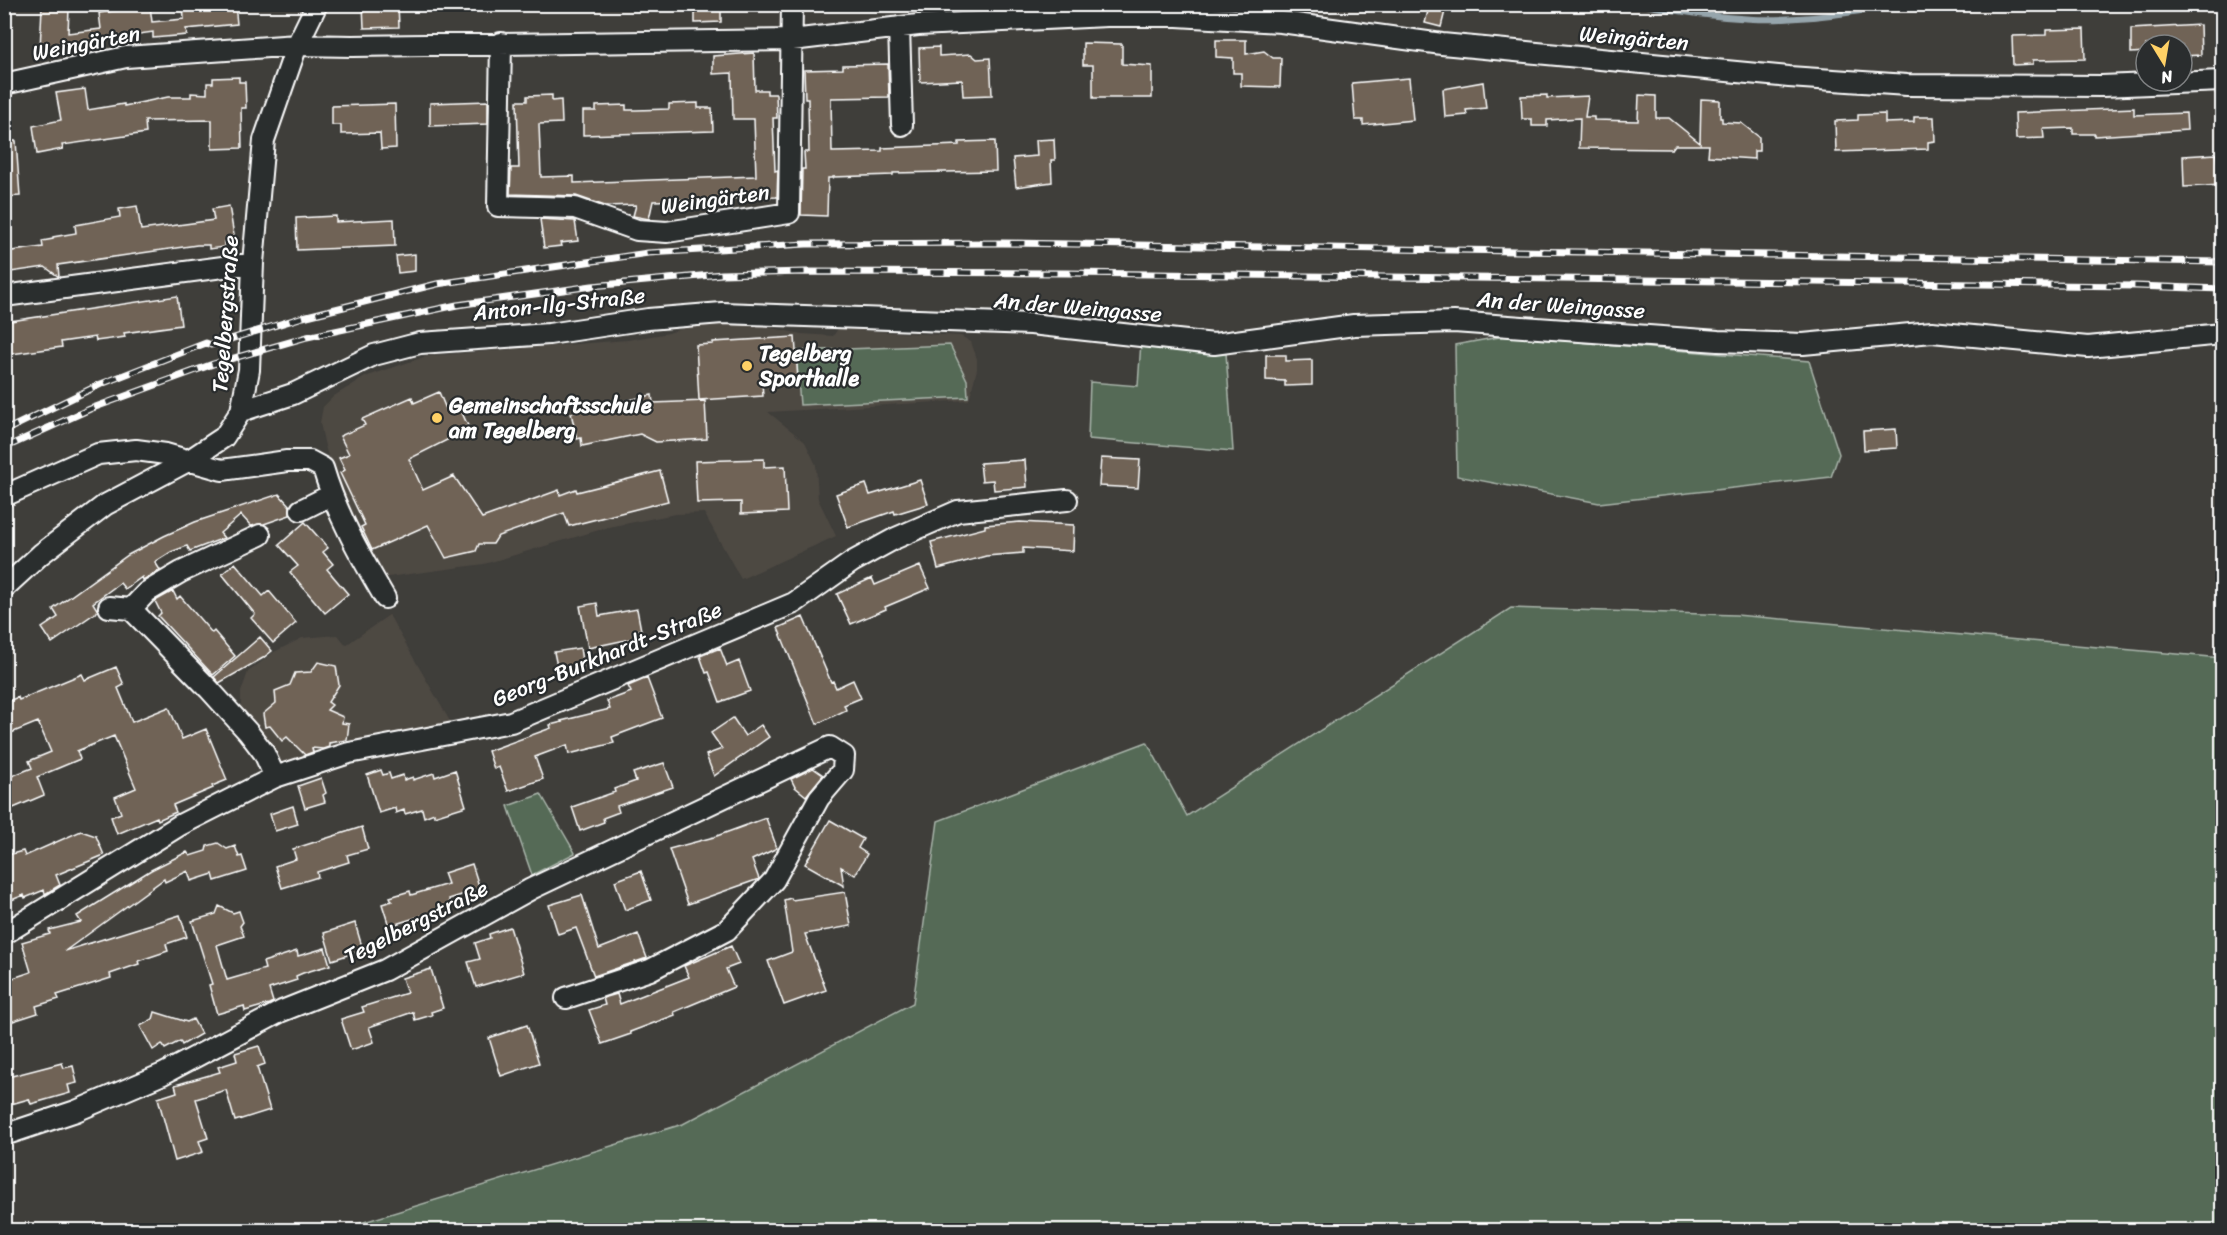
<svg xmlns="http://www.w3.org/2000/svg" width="2227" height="1235" viewBox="0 0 2227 1235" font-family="Sriracha,sans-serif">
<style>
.built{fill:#4e4943}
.green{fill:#546b57;stroke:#aab5ab;stroke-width:1.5}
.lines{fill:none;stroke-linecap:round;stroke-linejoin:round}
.stream{stroke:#96a5ac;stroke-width:6}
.building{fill:#706457;stroke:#fff;stroke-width:1.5}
.minor-casing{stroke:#fff;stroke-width:24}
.minor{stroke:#2a2d2e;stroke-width:20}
.rail-casing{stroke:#fff;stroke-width:7}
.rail{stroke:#2a2d2e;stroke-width:4.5;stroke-dasharray:14;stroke-linecap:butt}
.poi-dot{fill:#ffd166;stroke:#2a2d2e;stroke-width:2}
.labels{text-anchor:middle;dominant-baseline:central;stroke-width:4.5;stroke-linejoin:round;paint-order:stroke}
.street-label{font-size:22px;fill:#fff;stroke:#2a2d2e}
.poi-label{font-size:22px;font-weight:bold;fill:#fff;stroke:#2a2d2e;text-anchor:start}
</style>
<rect width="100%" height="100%" fill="#3f3e3a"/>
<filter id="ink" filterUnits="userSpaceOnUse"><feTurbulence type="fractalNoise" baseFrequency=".0167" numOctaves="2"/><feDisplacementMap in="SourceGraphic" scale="12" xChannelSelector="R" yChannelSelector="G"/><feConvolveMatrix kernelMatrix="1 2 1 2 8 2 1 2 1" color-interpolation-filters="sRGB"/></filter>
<g filter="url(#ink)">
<path class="built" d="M749,323L801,334L833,336L838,329L961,336L971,342L977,359V369L969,400L768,412L805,442L816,465L818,499L836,536L741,579L704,513L675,514L609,527L484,564L380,578L339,492L325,446L320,423L323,407L334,396L365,377L427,356L628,340L669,333L692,325Z
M389,615L452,725L298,764H281L268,744L241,715V692L248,672L274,652L302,638L338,635L346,645Z"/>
<path class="green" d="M1505,336L1809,361L1839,454L1831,477L1599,503L1457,476L1455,345Z
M1141,342L1219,350L1226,353L1233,451L1088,439L1090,382L1138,386Z
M950,345L967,380L968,397L800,405L796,351Z
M1511,608L1736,615L2222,658V1230H338L683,1124L913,1003L938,821L1147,742L1187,816Z
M541,794L575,853L532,875L508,806Z"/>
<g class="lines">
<path class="stream" d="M1640,4C1678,12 1715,17 1753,19C1801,21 1856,12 1904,4"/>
</g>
<path class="building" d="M183,4H235L237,24L186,29L187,35L153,38V32L103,39V45L66,50L40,49L42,7L69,9L68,33L101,29L99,13L150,6L152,22L184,19Z
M363,4H398L399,27L364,28Z
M695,4H721V22L695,23Z
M1429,7L1445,11L1441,27L1425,23Z
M2200,25L2201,55L2182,56V45H2146V52L2131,53V29Z
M2084,29L2085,59L2033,60V64L2013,65L2012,36L2046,35V30Z
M1216,40H1246V54L1264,51L1273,58H1281L1280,87L1241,86V73H1233V58L1216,57Z
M1083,43L1122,44V64L1152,66V98H1093V65H1083Z
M939,47V56L971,54L977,59L990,58L992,95L963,96L962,80L920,82L919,48Z
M754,53L755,90H767V94H776L777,118H773L775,171L778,170L777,197L653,201L649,219L633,216L636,205L605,206L576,196L510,194L511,168H519L517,101H527V96L552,95V101L561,100L562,123L539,124L541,177L574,176V183L756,176L754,119H733L732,73L713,74V56Z
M888,64L889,97L831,98L832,152L882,151V148L959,145V142L995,141L996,171L893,173V175L833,177V178H828L827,216L801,215L802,169H805L804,152H809L808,99H805L804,70L843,69V65Z
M239,77V82H245L246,108H241L242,148L212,149V120L145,121L146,133L62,145L63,149L37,154L33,126L61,120L56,93L85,89L88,110L124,104V106L168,97H191V93L207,94V83H213V78Z
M1409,78L1413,120L1363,125V120H1355L1352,83Z
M1483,82L1486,108L1466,110L1467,115L1445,117L1443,89Z
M1547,95V98L1588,96L1585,117H1594V120L1638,121L1639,95L1656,96V118H1669L1700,143L1701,99L1720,100V118H1722V122L1741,123L1759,137V151H1754V159L1708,156L1709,145H1675L1672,149L1579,148L1580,118L1547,120V126H1532V119H1522L1521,96Z
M488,101V124L430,126V103Z
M698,103V108H712L713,131L583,135V111H596V106L626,105V110H636L669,109V104Z
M395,104L396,148L381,149L380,133L341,134V125H332V106Z
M2134,108V115L2186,113L2187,130L2095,136V134H2073V128L2043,129L2044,138L2016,139L2015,113Z
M1885,114V123L1914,122V117H1934L1935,141L1928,142V149L1836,152L1835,121L1858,120V115Z
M1054,139L1055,160H1051L1052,182L1016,187L1013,158L1037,156L1036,140Z
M4,141H16L20,196L4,197Z
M2216,154L2217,161L2223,160V185L2184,187L2183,156Z
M137,206L141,230L214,220L212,209L229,206L235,241L224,242V247L209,249V245H197L58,265L59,277L45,267L4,273V252L43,247L42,241L53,239V237L76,233L75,225L120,217L119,209Z
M336,216V222L394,219L395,246L297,250L296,218Z
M540,219L575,221L578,241L560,243L561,246L544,248Z
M415,254V271L398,273L396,256Z
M177,296L181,325L124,333L125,337L96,341L95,337L61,342L62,347L4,355V322Z
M795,337L798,380L762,382L763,396L699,400L696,345L713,344V342Z
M1266,355H1286V361L1312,360V385L1285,386V381L1266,380Z
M439,392L446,409L458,404L468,426L457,431L459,434L409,459L423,490L454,476L482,518L559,490L560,495L576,489L577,492L660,471L668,501L569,526L564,513L498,536L493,544H479L476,551L446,558L428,525L372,550L361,527L365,525L340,473L345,470L339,458L349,454L340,436L365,425L362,419L412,397L414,403Z
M652,395L653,403L705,401L707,439L656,442L640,434L582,446L581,438L577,439L571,413Z
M1896,429L1897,448L1864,450L1863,431Z
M1101,458L1140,460L1138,488L1099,486Z
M764,459V467L785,466L787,512L741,514V502L697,503L695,461Z
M1025,460L1027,487L994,490L993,480L982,481L980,463Z
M920,480L928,504L895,514L894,511L848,527L836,494L866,484L870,495Z
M279,494L290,506V515L264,524L251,526L241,515L220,533L224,538L190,551L187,546L171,552L155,562L160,570L143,580L142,577L125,589L120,583L93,603L98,611L52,643L42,628L58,617L53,609L128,555L164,536L195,522Z
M305,522L328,548L323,552L333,564L327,569L348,594L325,613L290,572L298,566L279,545Z
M1020,522L1074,525L1073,551L1023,548V553L986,556L938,569L931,542L985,528V525Z
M235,563L263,596L269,591L296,623L273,643L251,618L255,614L222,574Z
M920,566L930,588L885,607L886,609L851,624L837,594L872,578L875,585Z
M173,591L177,599L180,596L212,633L214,631L235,656L213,675L158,616L161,613L155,601Z
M597,603L599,616L637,609L641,630L634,631L635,638L588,648L580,606Z
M803,617L831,682L833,681L836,688L853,680L861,698L844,705L846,710L817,724L778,628Z
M260,637L272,651L263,658L219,683L214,677Z
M580,648L583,667L558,671L554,652Z
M720,648L727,666L739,661L750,691L720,702L709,672L706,673L700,656Z
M318,662L336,666L339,685L328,702L332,705L327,710L343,717L342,723L349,724L347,740L329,743V747L323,749L312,748L313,752L305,755L287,737L282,741L270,726L265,727L263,714L276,703L275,691L290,685L295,673L311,672Z
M116,667L124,685L118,688L132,722L169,707L182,739L206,729L227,780L212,786L213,788L173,805L176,812L158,820L157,817L117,834L111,817L121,813L115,797L136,788L114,736L77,751L80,759L37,777L44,795L11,809L4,794V779L32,768L29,761L51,752L38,722L4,736V703L18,697L19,700L82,674L85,680Z
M647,678L662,718L612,737L614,743L569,754L567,745L535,757L543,779L508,791L499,767L494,769L488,751L551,728L550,725L562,722L561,721L610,709L607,701L631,692L628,686Z
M733,718L745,736L761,725L769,737L714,776L706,755L722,749L711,733Z
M664,763L673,787L617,806L619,812L603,818L604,822L580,831L572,807L615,792L614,789L636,781L633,773Z
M813,768L823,775L806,796L795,787L791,779Z
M381,770L383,775L389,773L391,779L403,775L404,780L413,777V780L434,773L435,777L455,770L466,806L434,816V813L424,817L422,809L405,814L404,810L396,813L395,808L379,813L367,775Z
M321,778L326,793L323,795L325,802L305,808L298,786Z
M293,806L298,824L275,831L270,814Z
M766,818L777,848L752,860L759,879L688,904L669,849L714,837Z
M830,820L863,839L858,848L867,854L855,875L841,867L844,886L805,864Z
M362,827L368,849L347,855L349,862L317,872L318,877L282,888L275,866L296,859L293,849Z
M81,831L96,836L104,855L56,875L60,885L45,894L44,890L25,898L24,895L4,903V856L23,851L25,856Z
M218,843L227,849L235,846L239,857L242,856L247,871L215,881L213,874L191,881L188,871L165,882L164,879L65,951L180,915L187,937L166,944L168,951L138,961L139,964L110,974L111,978L57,995L59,999L36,1006L38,1013L4,1024V981L31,972L22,942L50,934L49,930L81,922L77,916L151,870L187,852L190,856L206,851L207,846Z
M472,864L480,889L449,899L451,907L389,926L382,904L392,901L390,897L410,891L411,895L448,884L444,873Z
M641,871L651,900L625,910L615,881Z
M845,892L851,926L805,934L826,990L784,1005L768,961L792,952L784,900L791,898L792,900Z
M582,895L599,949L638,934L647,958L594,976L576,928L558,934L549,905Z
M219,906L233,913L239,911L243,922L240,926L244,936L217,945L227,980L265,969L263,962L297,951L298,956L325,948L330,965L303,973L296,976L297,980L269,989L273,1002L269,1004L245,1011L244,1006L217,1014L209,985L212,984L192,921L216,914Z
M355,923L363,950L332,960L324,933Z
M510,927L524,973L476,987L468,962L480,959L475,943L490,938L489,934Z
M731,946L739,964L726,969L734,987L674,1012L675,1015L630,1032L631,1034L602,1044L589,1010L605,1005L603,998L617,994L620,1004L689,977L684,966Z
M431,969L443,1008L431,1012L432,1015L415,1020L413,1012L369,1027L374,1042L351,1050L341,1019L364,1012L362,1007L407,993L402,978Z
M155,1012L187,1022L193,1019L201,1034L182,1045L180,1041L165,1049L162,1044L153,1050L140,1026L153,1019Z
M527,1025L539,1063L501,1076L489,1038Z
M259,1046L265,1064L257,1067L270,1110L235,1121L226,1090L196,1099L208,1138L199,1141L203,1152L175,1161L158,1098L177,1092L175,1085L220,1072L218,1067L237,1061L235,1053Z
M62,1063L64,1068L73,1066L77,1083L68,1085L70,1093L31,1104L29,1099L4,1106V1078Z"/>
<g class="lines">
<g class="minor-casing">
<path id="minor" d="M899,27L902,125
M501,43L498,206L575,208L637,230L667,232L789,213L792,4
M4,84L126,57L297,45L352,46L792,40L918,25L1107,16H1177L1281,22L1442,44L1789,77L1907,85L2102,86L2222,81
M4,296L253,263
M241,411L293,394L374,355L420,343L549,334L648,319L722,313L1031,324L1214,344L1354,325L1454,322L1718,341L1803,344L1932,332L2088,347L2222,334
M4,496L98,454L136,450L166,454L222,470L287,461H310L323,468C337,515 361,557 385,598
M301,510L331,495
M4,588L41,554L105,505L188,461L224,437L241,411L249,370L253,263L264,140L297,45L317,4
M109,607L131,609L209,689L248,732L264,753L275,777
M131,609L147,592L181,572L260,535
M4,934L180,825L275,777L349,753L511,722L794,603L852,562L896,538L958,511L1067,500
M4,1135L76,1111L163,1074L282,1011L385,970L531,889L830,747L844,756L843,770L819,798L774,880L727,930L650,970L566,998"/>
</g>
<use href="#minor" class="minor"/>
<g class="rail-casing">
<path id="rail" d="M4,431L101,384L206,343L211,345L303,317L437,284L648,253L806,244L1002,243L2222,262
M4,448L90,409L213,364L307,337L457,305L592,286L722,274L805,272L1066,273L2136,286L2222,289"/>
</g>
<use href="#rail" class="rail"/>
</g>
</g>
<g class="poi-dot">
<circle cx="747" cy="366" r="6"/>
<circle cx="437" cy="418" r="6"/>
</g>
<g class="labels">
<g class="street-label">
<text transform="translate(1634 38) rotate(5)">Weingärten</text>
<text transform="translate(86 43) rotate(-11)">Weingärten</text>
<text transform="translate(715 199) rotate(-8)">Weingärten</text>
<text transform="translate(559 304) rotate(-6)">Anton-Ilg-Straße</text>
<text transform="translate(1561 305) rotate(4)">An der Weingasse</text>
<text transform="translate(1078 307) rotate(5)">An der Weingasse</text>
<text transform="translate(225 314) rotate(-86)">Tegelbergstraße</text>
<text transform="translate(607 654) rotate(-22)">Georg-Burkhardt-Straße</text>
<text transform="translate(416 922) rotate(-27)">Tegelbergstraße</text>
</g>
<g class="poi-label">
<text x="759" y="353">Tegelberg<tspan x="759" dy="25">Sporthalle</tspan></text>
<text x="449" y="405">Gemeinschaftsschule<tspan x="449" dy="25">am Tegelberg</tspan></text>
</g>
</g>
<rect width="2227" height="1235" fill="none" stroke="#2a2d2e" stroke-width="24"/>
<rect x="12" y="12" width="2203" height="1211" fill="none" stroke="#fff" stroke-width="2" filter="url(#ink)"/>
<g transform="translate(2164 63) rotate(169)"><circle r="28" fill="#2a2d2e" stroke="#7f8182" stroke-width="1.5"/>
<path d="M0-4.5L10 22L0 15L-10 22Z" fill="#ffd166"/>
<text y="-9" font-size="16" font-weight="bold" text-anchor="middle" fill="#ffffff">N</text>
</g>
</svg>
